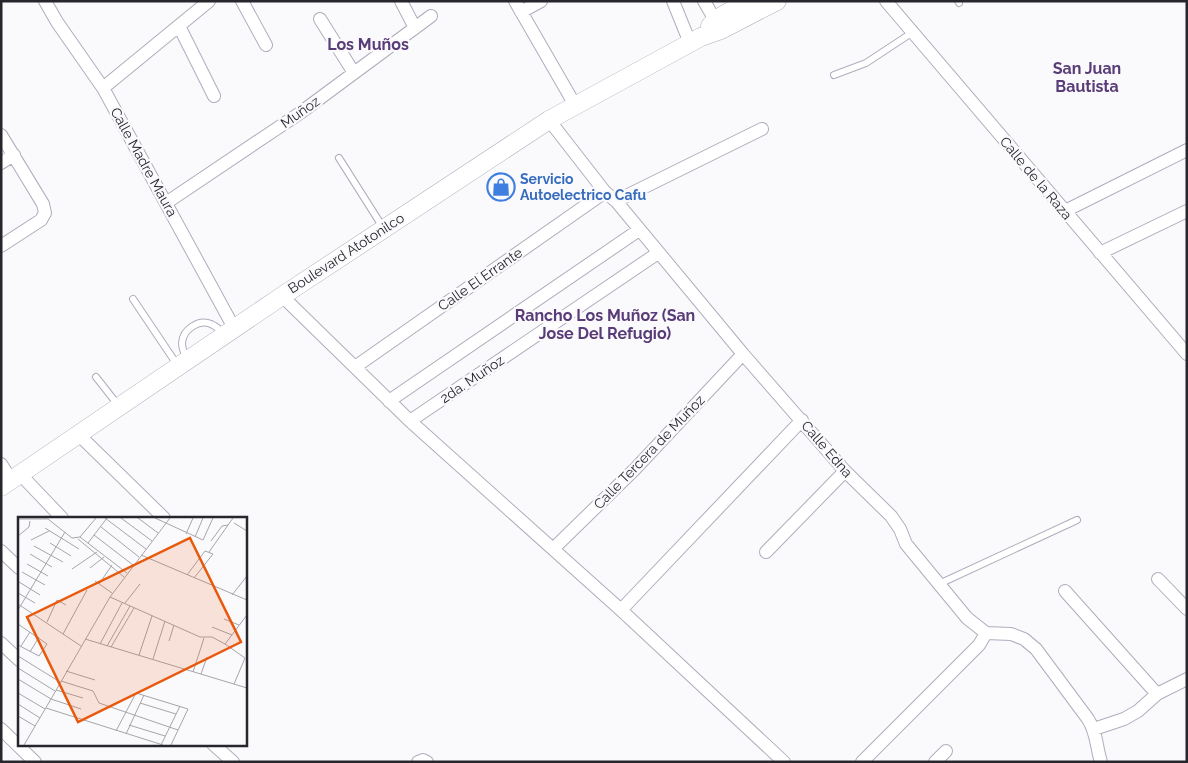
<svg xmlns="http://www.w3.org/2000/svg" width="1188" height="763" viewBox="0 0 1188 763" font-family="Raleway,sans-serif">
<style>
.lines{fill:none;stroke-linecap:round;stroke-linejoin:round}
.lane-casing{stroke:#afadbc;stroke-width:8}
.street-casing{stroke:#afadbc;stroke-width:14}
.secondary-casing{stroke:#afadbc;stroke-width:19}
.lane{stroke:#fff;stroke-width:6}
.street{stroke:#fff;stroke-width:12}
.secondary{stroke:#fff;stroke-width:18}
.labels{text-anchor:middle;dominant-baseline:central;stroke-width:4.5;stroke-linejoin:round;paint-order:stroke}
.street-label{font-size:14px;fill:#27262c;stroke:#fafafd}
.shop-label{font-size:14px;font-weight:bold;fill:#366cbe;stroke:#fafafd;text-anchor:start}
.quarter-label{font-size:16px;font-weight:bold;fill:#593c77;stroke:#fafafd}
.inset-road{fill:none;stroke:#a6a5a9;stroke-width:1}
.view{fill:#e8590c;fill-opacity:0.15;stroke:#e8590c;stroke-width:2.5}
.inset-edge{fill:none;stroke:#27262c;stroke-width:2.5}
</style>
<rect width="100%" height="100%" fill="#fafafd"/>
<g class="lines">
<g class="lane-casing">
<path id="lane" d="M958,1L959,3
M834,75L866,63L913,32
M339,158L384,229
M133,299L178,366
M186,358C184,353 182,348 182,343C183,329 199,319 211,324C216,326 220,330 225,334
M96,377L118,405
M939,584L1077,520"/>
</g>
<g class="street-casing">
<path id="street" d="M45,1L57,22L103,88L234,328
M242,1L266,45
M401,1L415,28
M515,1L575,105
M673,1L690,43
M704,1L719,27
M886,1L1187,354
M521,12L541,1
M320,19L354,73
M179,26L214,96
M103,88L209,1
M549,120L605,192L616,201L743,354L845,471L891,516L900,529L906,544L967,618L986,633L1011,634L1024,639L1036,649L1088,719C1097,733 1096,746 1101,762
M1,135L43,204L45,213L41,220L1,246
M1,163L14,155
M616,201L762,129
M166,203L300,113L431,16
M1065,211L1187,150
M1100,253L1187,211
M282,296L410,421L621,610L784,762
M355,367L605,192
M389,401L639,230
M410,421L658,253
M78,434L164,518
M1,464L11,480
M20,474L62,518
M553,549L635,469L743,354
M1,551L19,568
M766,552L845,471
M1158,579L1187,609
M1065,591L1157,694
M621,610L802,420
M1,643L19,660
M1,729L35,762
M1094,729L1124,719L1138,711L1157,694L1187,679
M213,744L233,762
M418,762L423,760L427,762
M862,762L979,645L986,633
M935,762L946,751"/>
</g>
<g class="secondary-casing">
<path id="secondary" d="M710,26L715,20L747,1
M1,487L282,296L549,120L701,37L721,30L777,1"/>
</g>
<use href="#lane" class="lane"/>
<use href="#street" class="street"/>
<use href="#secondary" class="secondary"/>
</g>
<defs>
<g id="shop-ring" transform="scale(1.4375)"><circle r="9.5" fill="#fafafd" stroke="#3f7fe0" stroke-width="1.5"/><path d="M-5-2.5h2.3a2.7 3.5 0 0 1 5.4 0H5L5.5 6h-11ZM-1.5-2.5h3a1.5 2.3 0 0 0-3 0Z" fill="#3f7fe0"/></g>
</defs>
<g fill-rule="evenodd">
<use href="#shop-ring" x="501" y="187"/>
</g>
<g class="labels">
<g class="street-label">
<text transform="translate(300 112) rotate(-35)">Muñoz</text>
<text transform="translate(144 162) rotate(61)">Calle Madre Maura</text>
<text transform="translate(1036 178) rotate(50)">Calle de la Raza</text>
<text transform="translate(346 253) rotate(-33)">Boulevard Atotonilco</text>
<text transform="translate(480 279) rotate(-35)">Calle El Errante</text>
<text transform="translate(472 379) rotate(-34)">2da. Muñoz</text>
<text transform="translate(827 449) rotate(49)">Calle Edna</text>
<text transform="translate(649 452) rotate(-46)">Calle Tercera de Muñoz</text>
</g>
<g class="shop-label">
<text x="520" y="179">Servicio<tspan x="520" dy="16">Autoelectrico Cafu</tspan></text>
</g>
<g class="quarter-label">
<text x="368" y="44">Los Muños</text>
<text x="1087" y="68">San Juan<tspan x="1087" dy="18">Bautista</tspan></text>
<text x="605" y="315">Rancho Los Muñoz (San<tspan x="605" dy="18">Jose Del Refugio)</tspan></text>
</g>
</g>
<g transform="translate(18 517)">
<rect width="229" height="229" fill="#fafafd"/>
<path class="inset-road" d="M87,1L128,32M103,1L134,24M120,1L140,16M137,1L185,23L195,1M0,2H30L54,21L62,20L109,56M216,6L229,14M83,10L121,40M27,11L61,32M168,17L175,1M76,18L115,48M0,19L11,10L12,4M62,20L78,1M177,20L185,1M60,22L106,60M13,23L31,14M193,24L204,9L210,8M32,26L53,39M70,26L89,1M16,29L45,45M191,35L215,1M12,37L34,50M123,38L229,83M9,47L30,59M72,51L86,40M54,52L79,35M4,55L27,68M169,58L187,34L195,37L176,61M77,64L94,76M1,65L22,78M81,67L94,48M0,76L17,86M214,78L229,59M92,80L182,120H194L207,127L227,141L216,167M107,86L122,67M0,87L63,129M0,93L47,15M206,102L221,108M29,105L39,83L48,88M0,107L29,127L21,139L0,128M194,110L214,118M45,117L69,73M67,122L229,171M151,124L156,108M82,127L104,86M207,127L229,98M3,129L12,115M89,129L112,89M93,130L116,91M12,135L21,120M121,138L134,99M0,139L42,165M135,142L147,104M0,151L37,174M48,154L77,163M175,155L186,121M183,157L189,140M0,162L33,182L63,192M43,164L75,174L81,186L160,213M38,173L65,181M0,176L27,192M33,182L92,80L152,1M122,186L158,197M0,187L22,201M28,191L145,228M0,199L17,209M111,208L147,219M98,214L118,176L170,192L153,228M108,217L126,178M6,228L33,182M143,228L162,189"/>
<path class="view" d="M172,21L223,125L60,205L9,100Z"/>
<rect width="229" height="229" class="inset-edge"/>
</g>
<rect width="1188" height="763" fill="none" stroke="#27262c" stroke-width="5"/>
</svg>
